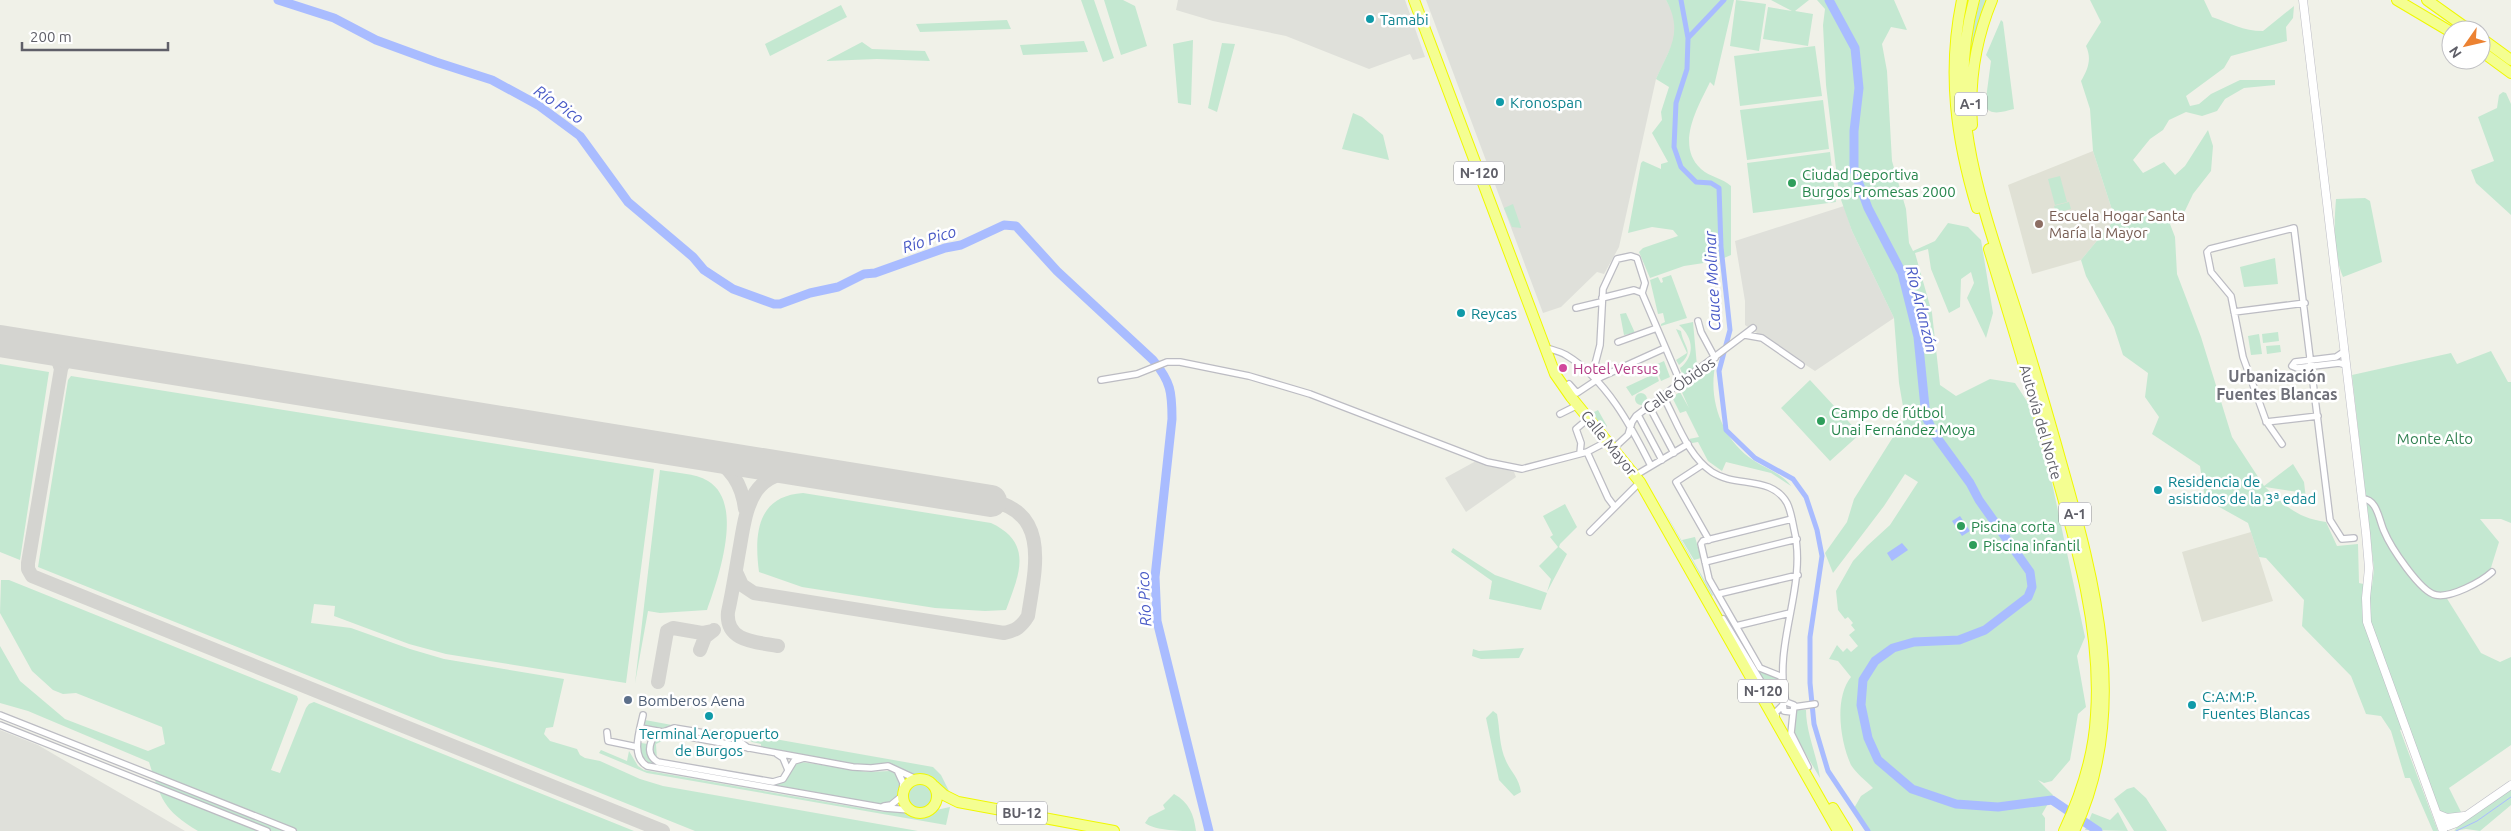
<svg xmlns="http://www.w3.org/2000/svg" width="2511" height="831" viewBox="0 0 2511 831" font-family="Ubuntu,sans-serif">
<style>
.industrial{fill:#dfe0da}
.education{fill:#e0e1d5}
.green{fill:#c4e8d1}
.water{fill:#a9bcff}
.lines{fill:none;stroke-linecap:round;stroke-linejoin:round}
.stream{stroke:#a9bcff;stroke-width:1}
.canal{stroke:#a9bcff;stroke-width:5}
.river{stroke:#a9bcff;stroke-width:9}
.taxiway{stroke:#d4d4d0;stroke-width:14}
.runway{stroke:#d4d4d0;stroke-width:32}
.street-casing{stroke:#bcbcc3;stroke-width:8}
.secondary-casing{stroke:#bdbdc5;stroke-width:9}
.highway-casing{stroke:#eff800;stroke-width:12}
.street{stroke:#fff;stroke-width:5.5}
.secondary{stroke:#fff;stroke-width:8}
.highway{stroke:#f4fe91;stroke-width:10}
.culture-dot{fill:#0f9aa8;stroke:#fff;stroke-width:2}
.leisure-dot{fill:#2e9e5b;stroke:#fff;stroke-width:2}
.education-dot{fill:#8d6e63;stroke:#fff;stroke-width:2}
.hotel-dot{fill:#d1479c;stroke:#fff;stroke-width:2}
.service-dot{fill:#5c6f8a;stroke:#fff;stroke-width:2}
.labels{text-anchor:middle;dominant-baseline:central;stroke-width:5;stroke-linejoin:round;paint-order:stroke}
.shield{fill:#fff;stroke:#8f8f95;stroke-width:1}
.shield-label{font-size:14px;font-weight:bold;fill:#5f5f68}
.culture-label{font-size:15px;fill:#0d838f;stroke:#fff;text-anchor:start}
.leisure-label{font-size:15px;fill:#27864d;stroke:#fff;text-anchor:start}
.education-label{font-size:15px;fill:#785e54;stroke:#fff;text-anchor:start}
.hotel-label{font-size:15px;fill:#b23c85;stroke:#fff;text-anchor:start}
.street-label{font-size:15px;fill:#5f5f68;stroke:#fff}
.park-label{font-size:15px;fill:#338253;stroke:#fff}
.service-label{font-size:15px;fill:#4e5e75;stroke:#fff;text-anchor:start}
.water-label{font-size:16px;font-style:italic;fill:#4859c6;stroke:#fff}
.neighbourhood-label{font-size:16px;font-weight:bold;fill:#70717a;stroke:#fff}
</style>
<rect width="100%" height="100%" fill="#f0f1e8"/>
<path class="industrial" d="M1178,0H1405L1425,57L1413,60L1410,54L1369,69L1286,36L1213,21L1176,10Z
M1426,0H1666L1672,11L1676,24L1673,43L1656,79L1619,247L1604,274L1597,272L1561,307L1543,313Z
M1844,206L1852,231L1894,318L1815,371L1745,325V301L1735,241Z
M1476,461L1514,472L1516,477L1466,512L1445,478Z
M0,730L38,745L185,831H0Z"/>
<path class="education" d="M2093,151L2115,219L2081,260L2032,274L2008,185Z
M2251,532L2273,601L2202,622L2182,552Z"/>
<path class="green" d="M1081,0H1094L1114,58L1103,62Z
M1104,0H1123L1135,6L1147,46L1121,55Z
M1666,0H1734L1714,86L1710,82C1698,107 1675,145 1701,169C1710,177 1722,178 1731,186V255L1717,261L1684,266L1650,278L1639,252L1643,248L1678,236L1673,230L1652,227L1628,233L1641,163L1643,161L1661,169V164L1668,162L1652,133L1662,120L1661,112L1669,87L1656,79C1669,49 1684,33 1666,0Z
M1736,0L1766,4L1759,51L1730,46Z
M1771,0H1809L1795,11L1813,14L1808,46L1763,39L1768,7L1792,11Z
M1817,0H1894L1907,30L1891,27L1882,44L1887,71L1892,161L1906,209L1909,243L1913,251L1935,241L1948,223L1968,227L1981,240L1993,313L1986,338L1967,298L1974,283L1971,272L1961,279L1960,307L1949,313L1931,269L1928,249L1915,253L1932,313L1940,385L1956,396L1990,379L2015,383L2030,406L2052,483L2085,637L2077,656L2086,707L2078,714L2070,760L2052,781L2044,783L2038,780L2053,795L2042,814L2045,818V831H1868L1853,810L1861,796L1873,788C1866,781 1856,773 1851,765C1840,741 1834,698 1851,677L1838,661L1829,659L1837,645L1843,652L1847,648L1851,652L1858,646L1849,635L1855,630L1851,625L1853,623L1848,617L1845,619L1838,610L1836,591L1853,561L1867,546L1890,525L1918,482L1905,474L1884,506L1833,573L1825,553L1847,522L1854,499L1905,418L1899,383L1894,318L1852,231L1839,194L1826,85L1823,25L1825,9Z
M1980,0H1990L1970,66L1972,31Z
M2090,0H2204L2212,17C2230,23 2243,31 2263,31L2294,6L2293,18L2286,27L2287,41L2231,56L2224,68L2186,96L2190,106L2199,104L2211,94L2240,80H2275V85L2244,88L2225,99L2217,111L2202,116L2186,112L2169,120L2163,130L2150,139L2133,160L2143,173L2164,162L2175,175L2185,166L2208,130L2213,146L2211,171L2193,194L2183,215L2170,224L2175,237L2177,274L2201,337L2232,437L2264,486L2293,464L2304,482L2306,499L2303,503L2298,492L2265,487C2286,506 2297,518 2326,522L2337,546L2358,544L2359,583L2372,586L2374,569L2352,375L2451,353L2457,364L2491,351L2508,382H2511V523L2501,519H2480L2499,542L2489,574L2446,597L2481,653L2500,662L2511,657V745L2449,788L2462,814L2445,816L2441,813L2408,727L2400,730L2438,831H2433L2410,778H2405L2391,731L2381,716L2366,714L2351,676L2302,626L2304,600L2266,558L2259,557L2248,523L2205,499L2200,466L2152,434L2159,417L2145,397L2148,373L2123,355L2114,327L2086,276L2081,260L2115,219L2093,151L2090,109L2081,81C2088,69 2092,59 2086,46L2101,22Z
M841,5L847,17L770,56L765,44Z
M1007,20L1011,29L920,32L916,24Z
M2001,20L2003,22L2014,109C2004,111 1991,117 1985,106L1991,61L1986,55Z
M1193,40L1191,105L1178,103L1173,44Z
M1084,41L1088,52L1023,55L1020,45Z
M862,42L872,49L925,51L930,61L877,59L826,61Z
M1222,43L1235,44L1217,112L1208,108Z
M1815,46L1822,96L1740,106L1734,56Z
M2503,92L2506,93L2511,104V215L2476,183L2471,170L2494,161L2478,117L2497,108L2499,95Z
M1823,100L1829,149L1747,160L1740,110Z
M1353,113L1362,117L1383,135L1389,160L1342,149Z
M1830,152L1836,202L1753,213L1747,163Z
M2060,176L2067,202L2055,205L2048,179Z
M2365,198L2370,201L2382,262L2343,277C2333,254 2334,224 2336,199Z
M2069,202L2071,209L2056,213L2054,206Z
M1513,204L1521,227V228L1512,227L1504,208Z
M2275,258L2278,284L2244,287L2240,267Z
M1671,275L1687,318L1661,326V324L1665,322L1663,313L1658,314L1650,280L1658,277L1661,283L1663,282L1662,278Z
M1626,313L1635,333L1624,335L1620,314Z
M1693,322L1697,366L1683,376L1680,368C1695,356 1694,338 1679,325Z
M1676,329L1681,331C1683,347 1696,351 1679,365L1676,360L1687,353Z
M2278,332L2279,341L2263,343L2262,334Z
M2259,334L2262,354L2251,355L2248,336Z
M2280,345L2281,352L2267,354L2266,346Z
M1664,361L1670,377L1661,381L1655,365Z
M1716,362C1707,399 1722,439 1753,460C1766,469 1782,473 1791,486L1771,473L1726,462L1722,471L1708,461L1698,442L1692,443L1689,439L1699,437L1686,411L1680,413L1672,397L1680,392L1689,408L1680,388Z
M0,364L49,372L20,560L0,552Z
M1656,373L1659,381L1632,396L1626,387Z
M71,376L654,469L626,683L446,654L409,644L334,616L335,606L314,604L311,623L351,628L410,649L444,659L564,679L553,727L546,728L544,734L550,741L577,749L580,755L585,758L600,761L640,779L663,786L918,831H695L38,567L68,380Z
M1810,380L1860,434L1830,461L1781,408Z
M1635 399a6 6 0 1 1 12 0a6 6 0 1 1-12 0Z
M1598,410L1607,426L1604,429L1592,413Z
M660,470C675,473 695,473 708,481C745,503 718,579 707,610L660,613L648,611L635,683Z
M803,493L991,523C1034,543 1019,575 1006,610L985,611L935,608L802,587L759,572C754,534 757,496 803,493Z
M1657,498L1713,595L1712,596Z
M1565,504L1577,527L1560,544L1559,547L1567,554L1547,592L1551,579L1539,566L1558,547L1550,537L1553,535L1543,516Z
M1695,537L1701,558L1694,560L1682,540Z
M1453,548L1495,575L1547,593L1541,610L1489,599L1492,581L1451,552Z
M1,580H9L297,696L298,699L271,770L280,773L306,708L309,704L314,702L634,831H198C163,810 161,799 149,762L28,711L0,703V646L20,681L65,719L148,751L165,744L162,727L76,693L63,694L53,690L32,671L0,613Z
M1739,635L1758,670L1778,677L1779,685L1777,689L1772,691L1767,687L1737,636Z
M1524,648L1519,658L1481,659L1472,656L1473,649L1479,651Z
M1800,709L1806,710C1806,733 1817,755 1820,778L1794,734L1793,726L1795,711Z
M1493,711L1497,714C1500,729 1499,746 1506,761C1511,772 1519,778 1521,792L1514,796L1499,780L1486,718Z
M645,720L672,725L660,730L644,727Z
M741,733L933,767L941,775L951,795L942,791L928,778L905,772L891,764L859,765L761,747V744L752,742Z
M661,734L675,736L674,740L662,738V741L656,744L657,760L652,748L655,738Z
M641,743L648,744V757L653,762L659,764L775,784C788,783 789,776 792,765L802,762L867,772L890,771L898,775L902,786L896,801L882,805L650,764L641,755Z
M601,750L627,761L629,751L638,766L644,770L884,812L904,811L924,816L936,810L950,807L946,825L647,773L599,753Z
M905 796a14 14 0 1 1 28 0a14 14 0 1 1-28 0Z
M2134,787L2146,798L2167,831H2134L2114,799L2127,789Z
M2511,789V805L2480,831L2466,829L2454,831L2458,826Z
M1174,794C1189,802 1194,815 1196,831C1180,831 1157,831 1145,823L1149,817L1165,809L1163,805Z
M2118,812L2128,831L2085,830L2092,813L2110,820Z"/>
<path class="water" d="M1960,516L1970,531L1962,536L1952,521Z
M1902,543L1908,550L1892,561L1887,553Z"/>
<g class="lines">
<path class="stream" d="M2456,831L2477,821L2511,797"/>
<path class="canal" d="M1681,0L1688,38L1687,69L1676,103L1674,147L1681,167L1696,182L1711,183L1719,188L1721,247L1730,330L1719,371L1726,430L1755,458L1793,479L1806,497L1817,530L1822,556L1810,637V683L1814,724L1828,771L1868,831
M1688,38L1724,0"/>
<path class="river" d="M278,0L334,18L376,40L436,62L492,80L538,105L580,136L628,202L693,257L704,270L733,289L774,304H780L810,293L838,287L864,274L875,273L945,248L961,245L1004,225L1016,226L1057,271L1153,360C1171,382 1172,392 1172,419L1155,577L1157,621L1209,831
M1829,0L1855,48L1859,88L1854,131V170L1868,208L1902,273L1918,337L1926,417L1935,435L1970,483L1979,500L2030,572L2032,587L2028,597L1985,630L1959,640L1914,642L1893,648L1875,661L1863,680L1861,705L1868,738L1878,760L1912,789L1956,804L1998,807L2052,800L2098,831"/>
<path class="taxiway" d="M42,348L56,355L61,369C65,357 73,355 85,355
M61,369L28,563V569L32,576L663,831
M708,456C731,466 742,484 745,509
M736,572L742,585L754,593L1004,633C1016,631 1022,626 1028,616C1034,574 1052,512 991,501
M778,646C757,642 725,642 728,612C733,590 736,568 740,546C747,504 752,471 804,471
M700,650L705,637L714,630
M658,682L667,631L673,628L702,633L712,631"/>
<path class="runway" d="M0,341L991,501"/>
<g class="street-casing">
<path id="street" d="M1642,293L1681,384
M1602,298L1634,290L1642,293
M1576,308L1601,302
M2234,312L2305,303
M1698,321L1701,332L1715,358
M1745,335L1762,338L1801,365
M1618,342L1657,328
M1544,347C1552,350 1559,351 1566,355C1606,379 1631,426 1651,466
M2345,351L2336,357L2295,362L2292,366L2297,368L2339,363L2346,365
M1595,379L1593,372L1600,345L1603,289L1617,259L1631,256L1637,258L1645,283L1642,293
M1101,380L1137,374L1167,362H1180L1249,376L1310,394L1487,462L1522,469L1587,452L1608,441
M1569,384L1577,393L1601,377L1665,348
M1663,396C1677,422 1688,456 1712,472C1736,488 1771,475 1787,503C1791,511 1792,520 1794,529C1808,587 1772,643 1786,702
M1649,406L1674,453
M1560,414L1578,405
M1638,415L1662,460
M2266,422L2318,416
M2282,444L2266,421L2243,357L2231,296L2211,272L2207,252L2210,249L2294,228L2330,520L2342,539L2354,538
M1614,448L1628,435L1632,422L1636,416L1753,328
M1587,452L1608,498L1614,506
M1580,453L1581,443L1576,429L1589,418
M1702,465L1676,482L1709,540
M1636,475L1688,444
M2362,499C2377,498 2379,520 2384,531C2390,546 2420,592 2436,595C2451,598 2481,582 2492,572
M1590,532L1640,482
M1705,562L1797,539
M1718,594L1798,575
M1723,619L1765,688L1771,693L1783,691
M1736,626L1790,613
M1782,679L1780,676L1760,668L1709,579L1701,544L1703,541L1792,519
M1786,702L1794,705L1791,733L1808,767
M1783,703L1784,711L1792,712
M1794,707L1815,704
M0,715L293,831
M643,715C640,730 630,756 647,766L885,808L910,810
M1776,718V712L1783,705
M0,725L267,831
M641,728L853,767L871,768L888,766L916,779
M607,732L608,741L637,747
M748,748L735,738L674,728L655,735C648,745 647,756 658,762L773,782L783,779L794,761L804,758
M777,754L783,758L788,770
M898,772L903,783L902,792
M884,806L891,805L902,796"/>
</g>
<g class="secondary-casing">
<path id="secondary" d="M2303,0L2366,533L2369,568L2366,598L2367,622L2443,831
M2437,814L2447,818L2464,816
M2440,821L2448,826L2456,823L2511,785"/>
</g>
<g class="highway-casing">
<path id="highway" d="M1414,0L1555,374L1571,397L1640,482L1838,831
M1962,0C1947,72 1956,139 1977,208
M1974,0C1946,101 1978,194 2009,289C2028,346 2045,405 2061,462C2095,582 2131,712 2074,831
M2397,0L2451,32
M2427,0L2469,30
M2481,38L2511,60
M2481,51L2511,73
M1972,125C1969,81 1975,41 1992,0
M1989,249C2011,321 2033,394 2054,466C2077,546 2102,632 2096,715C2094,755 2081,795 2064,831
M903 796a17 17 0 1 1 34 0a17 17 0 1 1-34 0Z
M934,786L944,795L958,802L1114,831
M1833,808L1847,831"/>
</g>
<use href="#street" class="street"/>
<use href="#secondary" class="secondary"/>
<use href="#highway" class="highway"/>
</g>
<g class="culture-dot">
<circle cx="1370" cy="19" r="5"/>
<circle cx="1500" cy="102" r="5"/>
<circle cx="1461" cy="313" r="5"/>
<circle cx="2158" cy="490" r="5"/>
<circle cx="2192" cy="705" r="5"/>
<circle cx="709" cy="716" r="5"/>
</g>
<g class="leisure-dot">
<circle cx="1792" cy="183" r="5"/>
<circle cx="1821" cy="421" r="5"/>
<circle cx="1961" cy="526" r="5"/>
<circle cx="1973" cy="545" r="5"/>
</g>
<circle class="education-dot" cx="2039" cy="224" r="5"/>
<circle class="hotel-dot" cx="1563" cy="368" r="5"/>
<circle class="service-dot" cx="628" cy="700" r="5"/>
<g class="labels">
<g class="shield">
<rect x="1955" y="92.5" width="32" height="23" rx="4"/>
<rect x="1454" y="161.5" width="50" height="23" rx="4"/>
<rect x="2059" y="502.5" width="32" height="23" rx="4"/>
<rect x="1738" y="679.5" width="50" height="23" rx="4"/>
<rect x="997" y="801.5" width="50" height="23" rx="4"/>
</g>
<g class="shield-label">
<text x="1971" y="104">A-1</text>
<text x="1479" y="173">N-120</text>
<text x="2075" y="514">A-1</text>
<text x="1763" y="691">N-120</text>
<text x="1022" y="813">BU-12</text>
</g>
<g class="culture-label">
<text x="1380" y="19">Tamabi</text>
<text x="1510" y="102">Kronospan</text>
<text x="1471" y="313">Reycas</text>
<text x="2168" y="481">Residencia de<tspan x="2168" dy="17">asistidos de la 3ª edad</tspan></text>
<text x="2202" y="696">C:A:M:P.<tspan x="2202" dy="17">Fuentes Blancas</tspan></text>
<text x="709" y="733" text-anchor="middle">Terminal Aeropuerto<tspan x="709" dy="17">de Burgos</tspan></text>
</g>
<g class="leisure-label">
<text x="1802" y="174">Ciudad Deportiva<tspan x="1802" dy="17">Burgos Promesas 2000</tspan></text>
<text x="1831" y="412">Campo de fútbol<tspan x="1831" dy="17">Unai Fernández Moya</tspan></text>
<text x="1971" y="526">Piscina corta</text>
<text x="1983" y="545">Piscina infantil</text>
</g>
<g class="education-label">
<text x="2049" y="215">Escuela Hogar Santa<tspan x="2049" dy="17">María la Mayor</tspan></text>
</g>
<g class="hotel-label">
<text x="1573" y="368">Hotel Versus</text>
</g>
<g class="street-label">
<text transform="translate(1679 385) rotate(-36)">Calle Óbidos</text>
<text transform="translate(2041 422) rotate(74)">Autovía del Norte</text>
<text transform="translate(1609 443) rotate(51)">Calle Mayor</text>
</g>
<g class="park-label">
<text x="2435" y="438">Monte Alto</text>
</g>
<g class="service-label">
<text x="638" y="700">Bomberos Aena</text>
</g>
<g class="water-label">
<text transform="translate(559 104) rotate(34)">Río Pico</text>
<text transform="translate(929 239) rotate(-18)">Río Pico</text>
<text transform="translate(1712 281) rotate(-93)">Cauce Molinar</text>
<text transform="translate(1922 309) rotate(76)">Río Arlanzón</text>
<text transform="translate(1144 599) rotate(-93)">Río Pico</text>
</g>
<g class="neighbourhood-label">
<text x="2277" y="376">Urbanización<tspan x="2277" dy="18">Fuentes Blancas</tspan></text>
</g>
</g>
<g transform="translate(2466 45) rotate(236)"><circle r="24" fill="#ffffff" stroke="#bfbfc3"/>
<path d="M0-4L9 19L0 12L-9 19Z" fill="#ec8232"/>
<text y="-8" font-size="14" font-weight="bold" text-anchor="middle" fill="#5f5f68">N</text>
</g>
<path d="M22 42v8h146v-8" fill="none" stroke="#5f5f68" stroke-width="2.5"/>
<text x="30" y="42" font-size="15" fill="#5f5f68" stroke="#ffffff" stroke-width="4" paint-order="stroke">200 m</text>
</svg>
